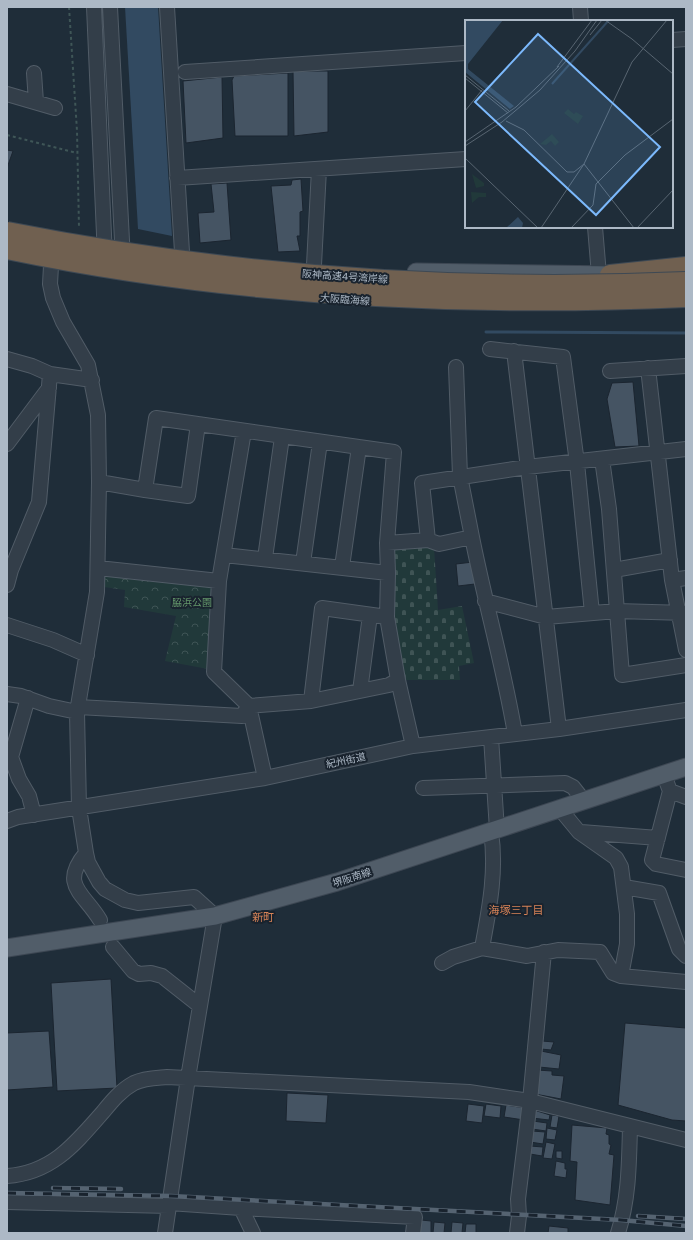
<svg xmlns="http://www.w3.org/2000/svg" width="693" height="1240" viewBox="0 0 693 1240" font-family="Rubik,'Noto Sans JP',sans-serif">
<style>
.cemetery{fill:url(#cemetery-stones)}
.park{fill:url(#park-crowns)}
.water{fill:#324a61}
.lines{fill:none;stroke-linecap:round;stroke-linejoin:round}
.stream{stroke:#324a61;stroke-width:3}
.building{fill:#455463;stroke:#1b2530}
.minor-casing{stroke:#515c67;stroke-width:16}
.major-casing{stroke:#3d4753;stroke-width:19}
.highway-casing{stroke:#3e4954;stroke-width:22}
.path{stroke:#3f5657;stroke-width:2;stroke-dasharray:3 3;stroke-linecap:butt}
.minor{stroke:#333e49;stroke-width:14}
.major{stroke:#515d69;stroke-width:17}
.highway{stroke:#706050;stroke-width:20}
.rail-casing{stroke:#556371;stroke-width:4.5}
.rail{stroke:#19232e;stroke-width:3;stroke-dasharray:9;stroke-linecap:butt}
.highway-bridge-casing{stroke:#3e4954;stroke-width:22;stroke-linecap:butt}
.highway-bridge{stroke:#706050;stroke-width:20}
.labels{text-anchor:middle;dominant-baseline:central;stroke-width:4;stroke-linejoin:round;paint-order:stroke}
.street-label{font-size:10px;fill:#adb9c6;stroke:#19232e}
.park-label{font-size:10px;fill:#64976b;stroke:#19232e}
.neighbourhood-label{font-size:11px;fill:#d88357;stroke:#19232e}
.inset-river{fill:none;stroke:#324a61;stroke-width:2}
.inset-road{fill:none;stroke:#586571;stroke-width:1}
.view{fill:#7cb9fc;fill-opacity:0.15;stroke:#7cb9fc;stroke-width:2}
.inset-edge{fill:none;stroke:#adb9c6;stroke-width:2}
</style>
<defs>
<pattern id="cemetery-stones" width="16" height="16" patternUnits="userSpaceOnUse"><rect width="16" height="16" fill="#21393a"/><path d="M2 7V4a2 2 0 0 1 4 0v3zM10 15v-3a2 2 0 0 1 4 0v3z" fill="#3f5455"/></pattern>
<pattern id="park-crowns" width="20" height="18" patternUnits="userSpaceOnUse"><rect width="20" height="18" fill="#21393a"/><path d="M2 6a3 3 0 1 1 6 0M12 15a3 3 0 1 1 6 0" fill="none" stroke="#3f5455"/></pattern>
</defs>
<rect width="100%" height="100%" fill="#1f2d39"/>
<path class="cemetery" d="M434,547L438,610L462,606L474,663L459,666L460,680H404L393,619L392,549Z"/>
<path class="park" d="M103,572L214,585L208,669L165,661L176,616L124,607L125,590L104,587Z"/>
<path class="water" d="M125,7H158L172,236L138,229Z"/>
<g class="lines">
<path class="stream" d="M486,332L686,333"/>
</g>
<path class="building" d="M293,71H328V132L294,136Z
M288,73V136H235L232,80L234,76Z
M222,77L223,138L186,143L183,81Z
M7,150L13,151L7,168Z
M301,179L303,211L300,212V236H297L300,251L278,252L271,186L291,185L292,180Z
M227,183L231,240L200,243L198,213L214,212L211,184Z
M633,382L639,446L615,447L607,399L612,383Z
M473,562L475,584L458,586L456,564Z
M111,979L117,1088L57,1091L51,983Z
M625,1023L686,1028V1121L672,1120L618,1105Z
M49,1031L53,1087L7,1090V1033Z
M542,1041L554,1042L551,1050L541,1049Z
M541,1051L561,1055L559,1069L539,1067Z
M537,1070L552,1071V1075L564,1076L561,1099L535,1094Z
M287,1093L328,1095L326,1123L286,1121Z
M468,1104L484,1106L482,1123L466,1121Z
M486,1104L501,1106L500,1118L484,1116Z
M506,1105L525,1108L524,1120L504,1117Z
M534,1110L550,1115L549,1120L532,1118Z
M552,1115L559,1116L557,1128L550,1127Z
M533,1121L547,1123L546,1131L532,1129Z
M572,1125L607,1128L606,1134L609,1135V1144L611,1145L609,1154L614,1155L610,1205L575,1200L577,1162L570,1161Z
M547,1128L557,1130L555,1140L546,1139Z
M532,1131L545,1132L543,1144L530,1142Z
M546,1142L555,1144L552,1159L543,1158Z
M530,1146L543,1147L542,1156L530,1154Z
M556,1151H562V1159L556,1158Z
M556,1161L565,1163V1169H567L566,1178L554,1176Z
M421,1220L431,1221V1233H420Z
M434,1222L445,1223L444,1233H433Z
M452,1222L463,1223L462,1233H451Z
M466,1224H476V1233H465Z
M549,1226L568,1228V1233H548Z"/>
<g class="lines">
<g class="minor-casing">
<path id="minor" d="M94,7L105,257
M110,7L123,260
M167,7L182,252
M580,7L581,21
M672,40L686,39
M185,72L466,53
M34,73L36,102
M7,94L55,108
M177,178L466,159
M595,227L599,275
M314,265L319,169
M51,266L50,284L53,298L63,322L88,365L98,415L99,482L97,592L77,712L79,808L86,853L88,862L99,882L105,889L125,900L138,903L194,897L215,916L188,1078L165,1233
M490,349L563,357L577,463L592,613
M514,351L559,729
M7,359L32,366L50,374L92,380
M456,367L460,476L472,537
M648,368L672,580L686,650
M610,371L686,366
M7,444L49,388
M602,459L609,509L622,675L686,665
M99,482L145,490L156,418L394,452L387,543L388,573L387,617L398,680L389,685L311,701L249,706L214,672L219,581L244,431
M145,490L188,496L198,424
M428,540L439,544L472,537C485,603 504,668 515,734
M387,543L428,540L422,483L527,467L686,449
M224,555L388,573
M265,558L282,437
M303,563L320,442
M342,567L359,447
M98,568L219,581
M614,570L670,560
M672,580L686,578
M7,585L11,570L39,502L50,374
M485,601L546,617L617,611L686,613
M7,625L53,640L87,655
M398,680L413,746
M360,691L370,615
M7,694L21,696L49,706L77,712
M28,698L11,757L19,779L29,796L34,815
M311,701L322,608L387,617
M249,706L265,778
M78,707L242,716L249,706
M491,737L497,830
M667,783L670,791L686,797
M423,788L565,783L573,787L584,801
M670,791L652,860L656,864L686,870
M560,809L579,832L616,858L621,867L627,914V944L621,976L686,982
M7,821L18,817L265,778L413,746L559,729L686,710
M581,832L658,838
M86,853C59,885 84,893 100,920
M624,887L659,893L679,949L686,956
M113,947L133,971L139,974L151,973L162,976L200,1006
M482,948C489,910 497,871 491,832
M442,963L453,957L482,948L527,956L558,950L600,952L613,973L621,976
M7,1176C52,1173 75,1144 103,1112C112,1101 121,1090 134,1083C144,1078 156,1078 167,1077L469,1092L530,1101L686,1140
M7,1202L169,1206
M169,1203L241,1208L253,1233
M241,1208L415,1217L413,1233
M517,1233L519,1216L518,1199L530,1101L544,952
M618,1233C629,1198 629,1163 630,1127"/>
</g>
<g class="major-casing">
<path id="major" d="M416,272L614,275
M7,948L215,916L337,882L686,767"/>
</g>
<g class="highway-casing">
<path id="highway" d="M610,275L686,267"/>
</g>
<path class="path" d="M69,7L77,131L79,228
M7,135L77,153"/>
<use href="#minor" class="minor"/>
<use href="#major" class="major"/>
<use href="#highway" class="highway"/>
<g class="rail-casing">
<path id="rail" d="M53,1188L121,1189
M7,1193L171,1196L621,1220L686,1226
M638,1216L686,1219"/>
</g>
<use href="#rail" class="rail"/>
<g class="highway-bridge-casing">
<path id="highway-bridge" d="M7,232C230,276 459,292 686,282
M7,249C228,295 461,307 686,297"/>
</g>
<use href="#highway-bridge" class="highway-bridge"/>
</g>
<g class="labels">
<g class="street-label">
<text transform="translate(345 277) rotate(4)">阪神高速4号湾岸線</text>
<text transform="translate(345 300) rotate(4)">大阪臨海線</text>
<text transform="translate(346 761) rotate(-12)">紀州街道</text>
<text transform="translate(352 878) rotate(-18)">堺阪南線</text>
</g>
<g class="park-label">
<text x="192" y="603">脇浜公園</text>
</g>
<g class="neighbourhood-label">
<text x="516" y="910">海塚三丁目</text>
<text x="263" y="917">新町</text>
</g>
</g>
<g transform="translate(465 20)">
<rect width="208" height="208" fill="#1f2d39"/>
<path d="M103,89L109,94L111,92L118,96L113,104L99,93ZM7,154L19,163V166L11,168ZM6,172L21,173V177H14L7,183Z" fill="#21393a"/>
<path d="M87,114L94,122L90,126L86,121L81,125L75,124Z" fill="#21393a"/>
<path d="M0,0H38L3,44V49L49,86L45,89L0,52ZM53,197L58,203L57,208H41Z" fill="#324a61"/>
<path class="inset-river" d="M87,64L144,0"/>
<path class="inset-road" d="M140,0L167,19L208,54M125,15L137,0M92,47L127,0M0,55L44,91M0,58L43,93M0,91L17,70M41,101L59,110L102,152H109L119,144L169,208M0,122L51,87L94,46M0,126L37,102L75,70L110,31L132,0M0,138L73,208M76,208L119,144L167,42L202,0M106,208L128,185L131,164L160,135L208,99M172,208L208,170"/>
<path class="view" d="M73,14L195,127L131,195L10,82Z"/>
<rect width="208" height="208" class="inset-edge"/>
</g>
<rect width="693" height="1240" fill="none" stroke="#adb9c6" stroke-width="16"/>
</svg>
